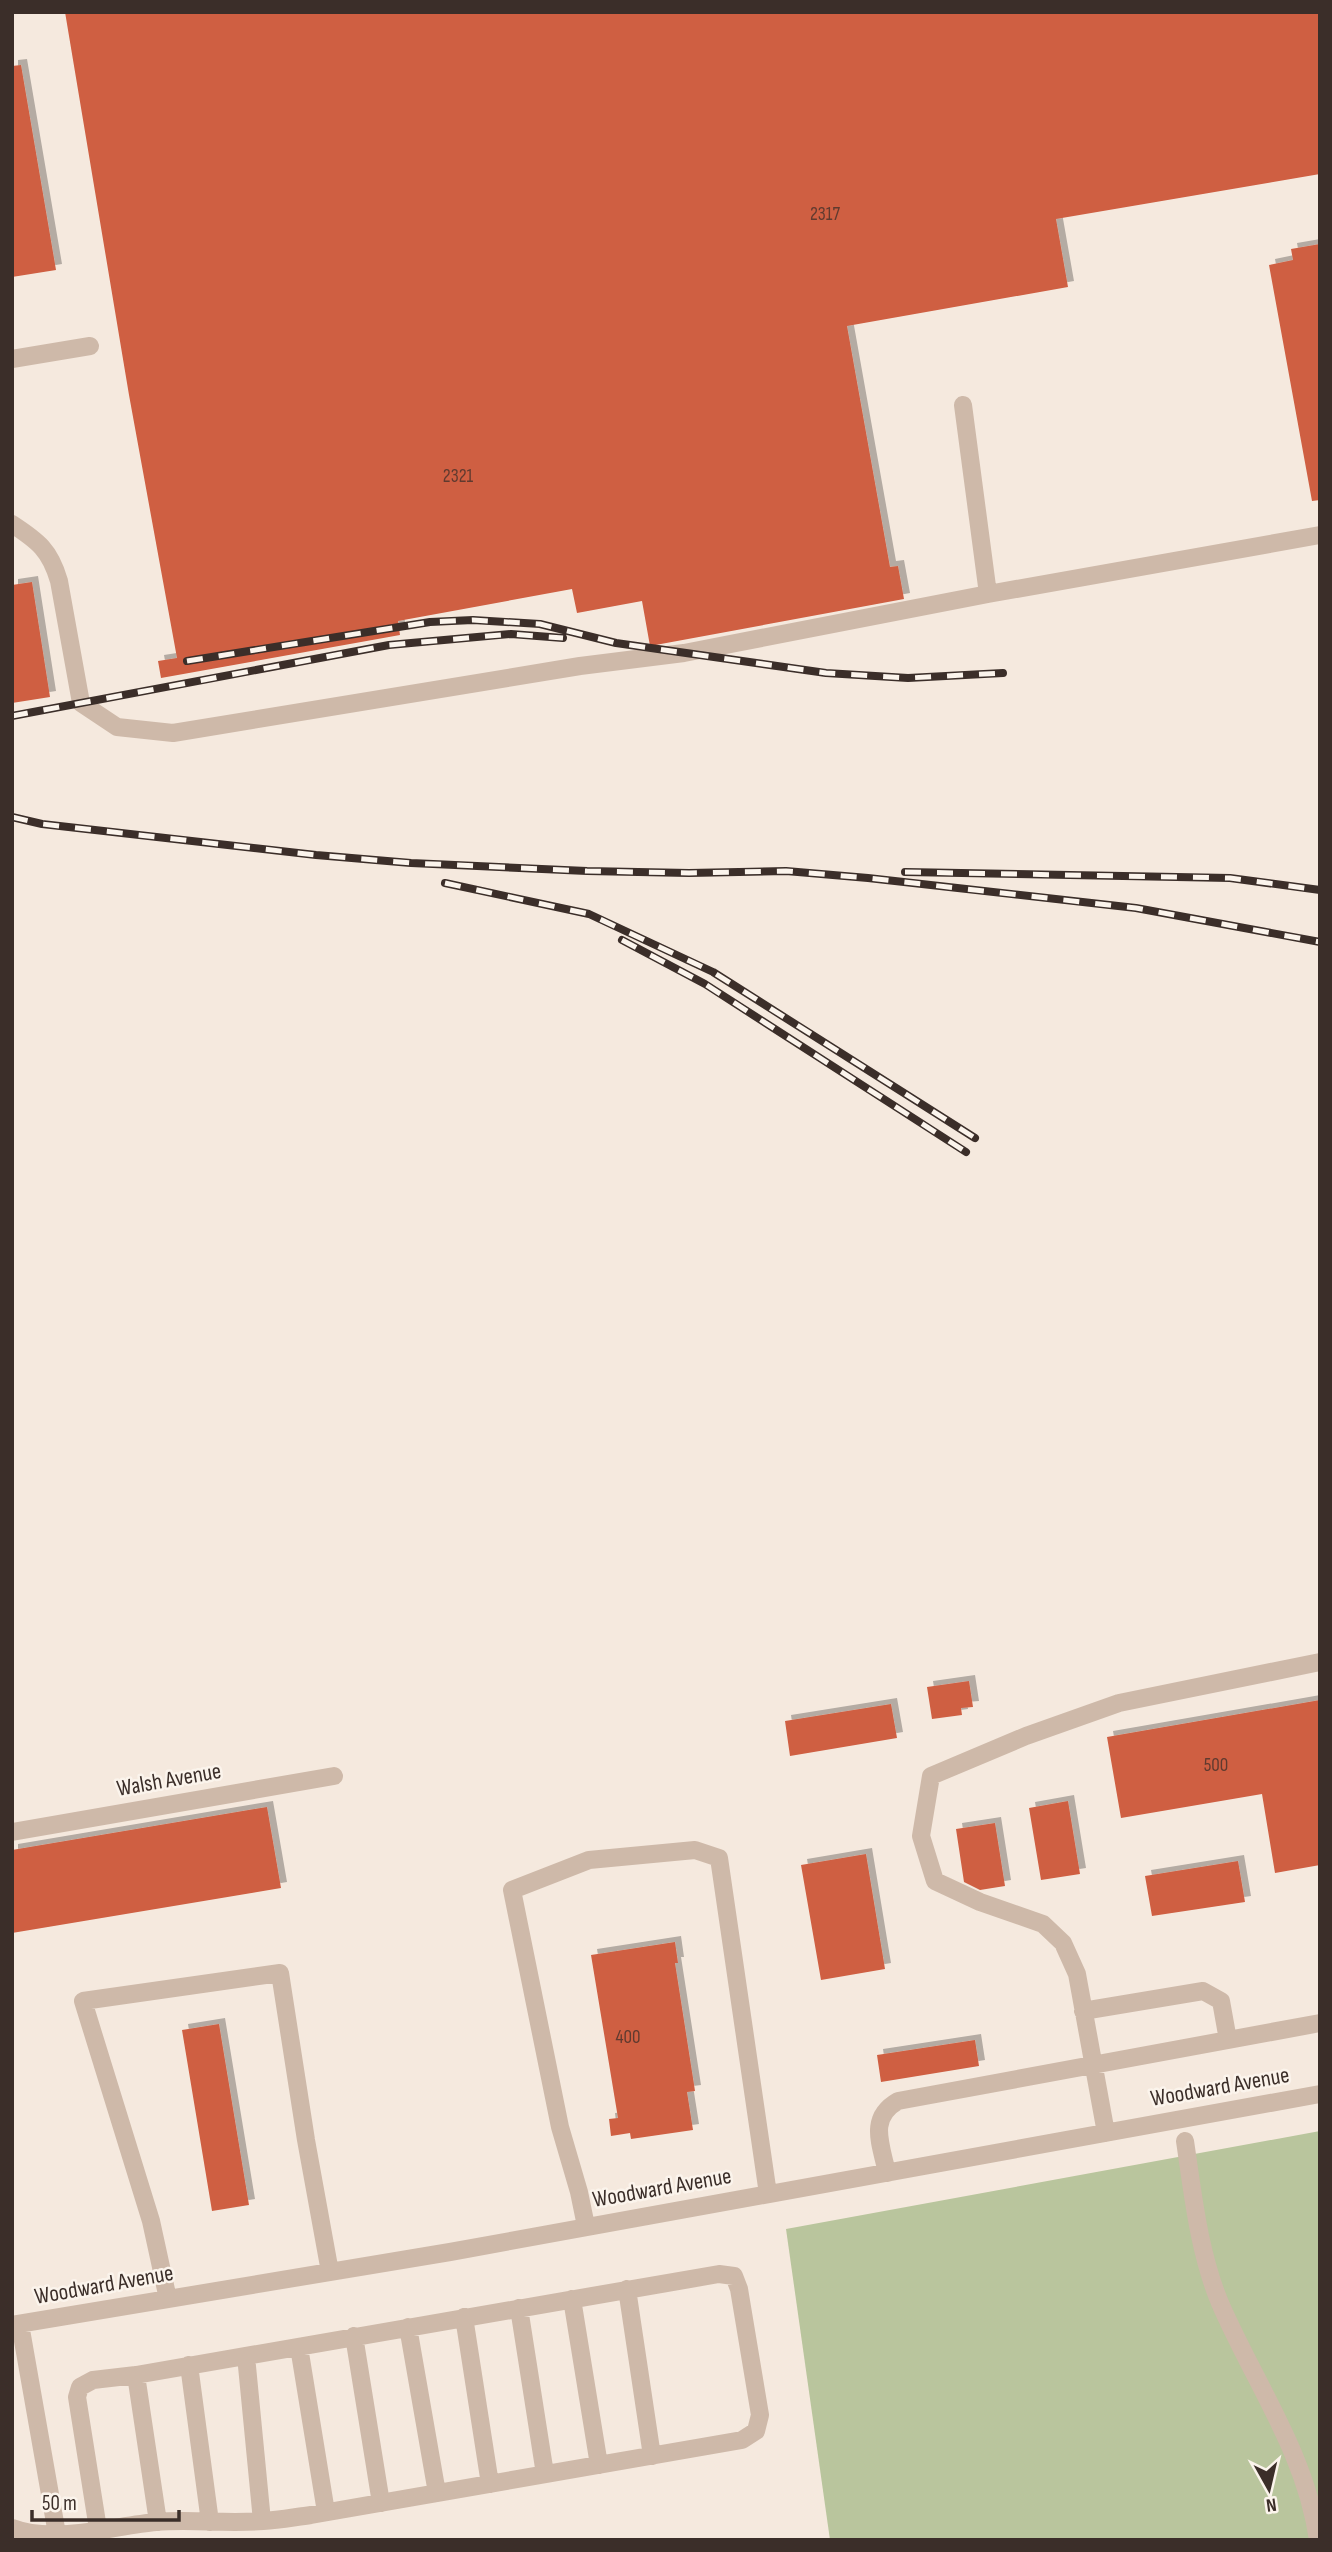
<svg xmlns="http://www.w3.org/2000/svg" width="1332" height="2552" viewBox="0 0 1332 2552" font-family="'Sofia Sans Condensed',sans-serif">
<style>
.green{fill:#b9c59d}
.building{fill:#cf5f42;filter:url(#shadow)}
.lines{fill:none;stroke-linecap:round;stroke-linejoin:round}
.minor{stroke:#ceb9a9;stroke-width:18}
.rail-casing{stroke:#3b2e29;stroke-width:8}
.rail{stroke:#fbf4ec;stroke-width:5;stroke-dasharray:16;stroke-linecap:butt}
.labels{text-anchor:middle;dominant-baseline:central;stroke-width:5;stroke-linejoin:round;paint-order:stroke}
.number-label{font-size:19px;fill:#603a2f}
.street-label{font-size:23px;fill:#3b2e29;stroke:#fbf4ec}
</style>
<defs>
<filter id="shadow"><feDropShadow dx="6" dy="-6" stdDeviation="0" flood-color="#0004"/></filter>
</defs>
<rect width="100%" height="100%" fill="#f5e9de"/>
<path class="green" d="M1320,2131V2540H830L786,2229Z"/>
<path class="building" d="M65,12H1320V174L1056,219L1068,287L847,326L890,567L898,566L904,599L650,646L642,601L577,613L572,589L398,621L400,635L161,678L158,661L177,658L129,395Z
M21,65L56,270L12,277V66Z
M1320,244V500L1312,501L1269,265L1293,260L1291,249Z
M32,582L50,697L12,703V585Z
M969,1681L973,1707L961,1708L962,1715L932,1719L927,1687Z
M1320,1700V1865L1275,1873L1262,1794L1121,1818L1107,1737Z
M891,1704L897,1738L790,1756L785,1721Z
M1068,1801L1080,1874L1041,1880L1029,1808Z
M267,1807L281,1888L12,1933V1850Z
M995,1823L1005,1886L980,1890L964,1882L956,1829Z
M866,1854L885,1969L821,1980L801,1865Z
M1238,1861L1245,1902L1152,1916L1145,1876Z
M675,1942L678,1963H675L695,2091L687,2092L693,2130L631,2139L630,2133L611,2136L609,2119L618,2118L591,1955Z
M219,2024L249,2205L212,2211L182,2030Z
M975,2040L979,2066L881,2082L877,2055Z"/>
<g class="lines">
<path class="minor" d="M12,359L90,346
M12,524C38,541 50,550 59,581L81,703L117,727L173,733L580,666L684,653L988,594L963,405
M988,594L1320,535
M12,1832L334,1776
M1083,2011L1203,1991L1221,2001L1228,2040
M1106,2133L1077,1974L1063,1943L1043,1924L980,1902L935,1881L921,1836L931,1776L1026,1736L1119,1703L1320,1662
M1185,2141C1193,2195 1199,2253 1220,2303C1254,2382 1306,2453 1318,2540
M887,2173C881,2144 868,2118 898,2101L1320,2023
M586,2226L579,2192L560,2127L512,1890L589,1860L695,1850L719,1858L768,2194
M627,2289L652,2456
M168,2299L151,2221L83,2001L280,1973L306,2140L330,2272
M572,2299L599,2465
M519,2308L545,2474
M464,2317L490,2484
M20,2324L57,2534
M12,2325L450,2252L1320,2094
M408,2327L437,2493
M354,2336L381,2503
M299,2347L326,2512
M246,2356L262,2521
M189,2365L210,2522
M136,2375L158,2522
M12,2528C53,2544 113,2526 156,2522C191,2519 227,2524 263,2521C279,2520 295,2517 311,2515L742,2440L756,2431L760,2415L739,2289L734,2276L719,2274L136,2375L93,2380L80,2387L77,2397L98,2529"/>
<g class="rail-casing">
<path id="rail" d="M187,661L430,622L473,620L540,624L616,643L826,673L908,678L1003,673
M12,716L389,645L511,634L563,638
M12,817L42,824L316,855L411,863L587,871L689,873L786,871L868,878L1136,908L1320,942
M905,872L1230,878L1320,890
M445,883L589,914L713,972L975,1138
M622,940L705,984L966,1152"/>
</g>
<use href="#rail" class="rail"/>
</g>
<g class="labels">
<g class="number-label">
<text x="825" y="214">2317</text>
<text x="458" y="476">2321</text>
<text x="1216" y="1765">500</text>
<text x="628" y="2037">400</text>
</g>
<g class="street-label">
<text transform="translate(169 1780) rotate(-10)">Walsh Avenue</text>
<text transform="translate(1220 2087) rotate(-10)">Woodward Avenue</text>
<text transform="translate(662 2188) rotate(-10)">Woodward Avenue</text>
<text transform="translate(104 2285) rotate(-10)">Woodward Avenue</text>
</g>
</g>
<rect width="1332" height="2552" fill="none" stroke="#3b2e29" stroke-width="28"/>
<g transform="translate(1269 2489) rotate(172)" stroke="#fbf4ec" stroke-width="5" paint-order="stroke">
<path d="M0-5L12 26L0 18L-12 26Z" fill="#3b2e29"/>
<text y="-10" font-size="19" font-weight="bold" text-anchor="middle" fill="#3b2e29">N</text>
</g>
<path d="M32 2510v10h147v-10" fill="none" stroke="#3b2e29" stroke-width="3.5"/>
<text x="42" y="2510" font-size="21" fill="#3b2e29" stroke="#fbf4ec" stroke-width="5" paint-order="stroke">50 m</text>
</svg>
